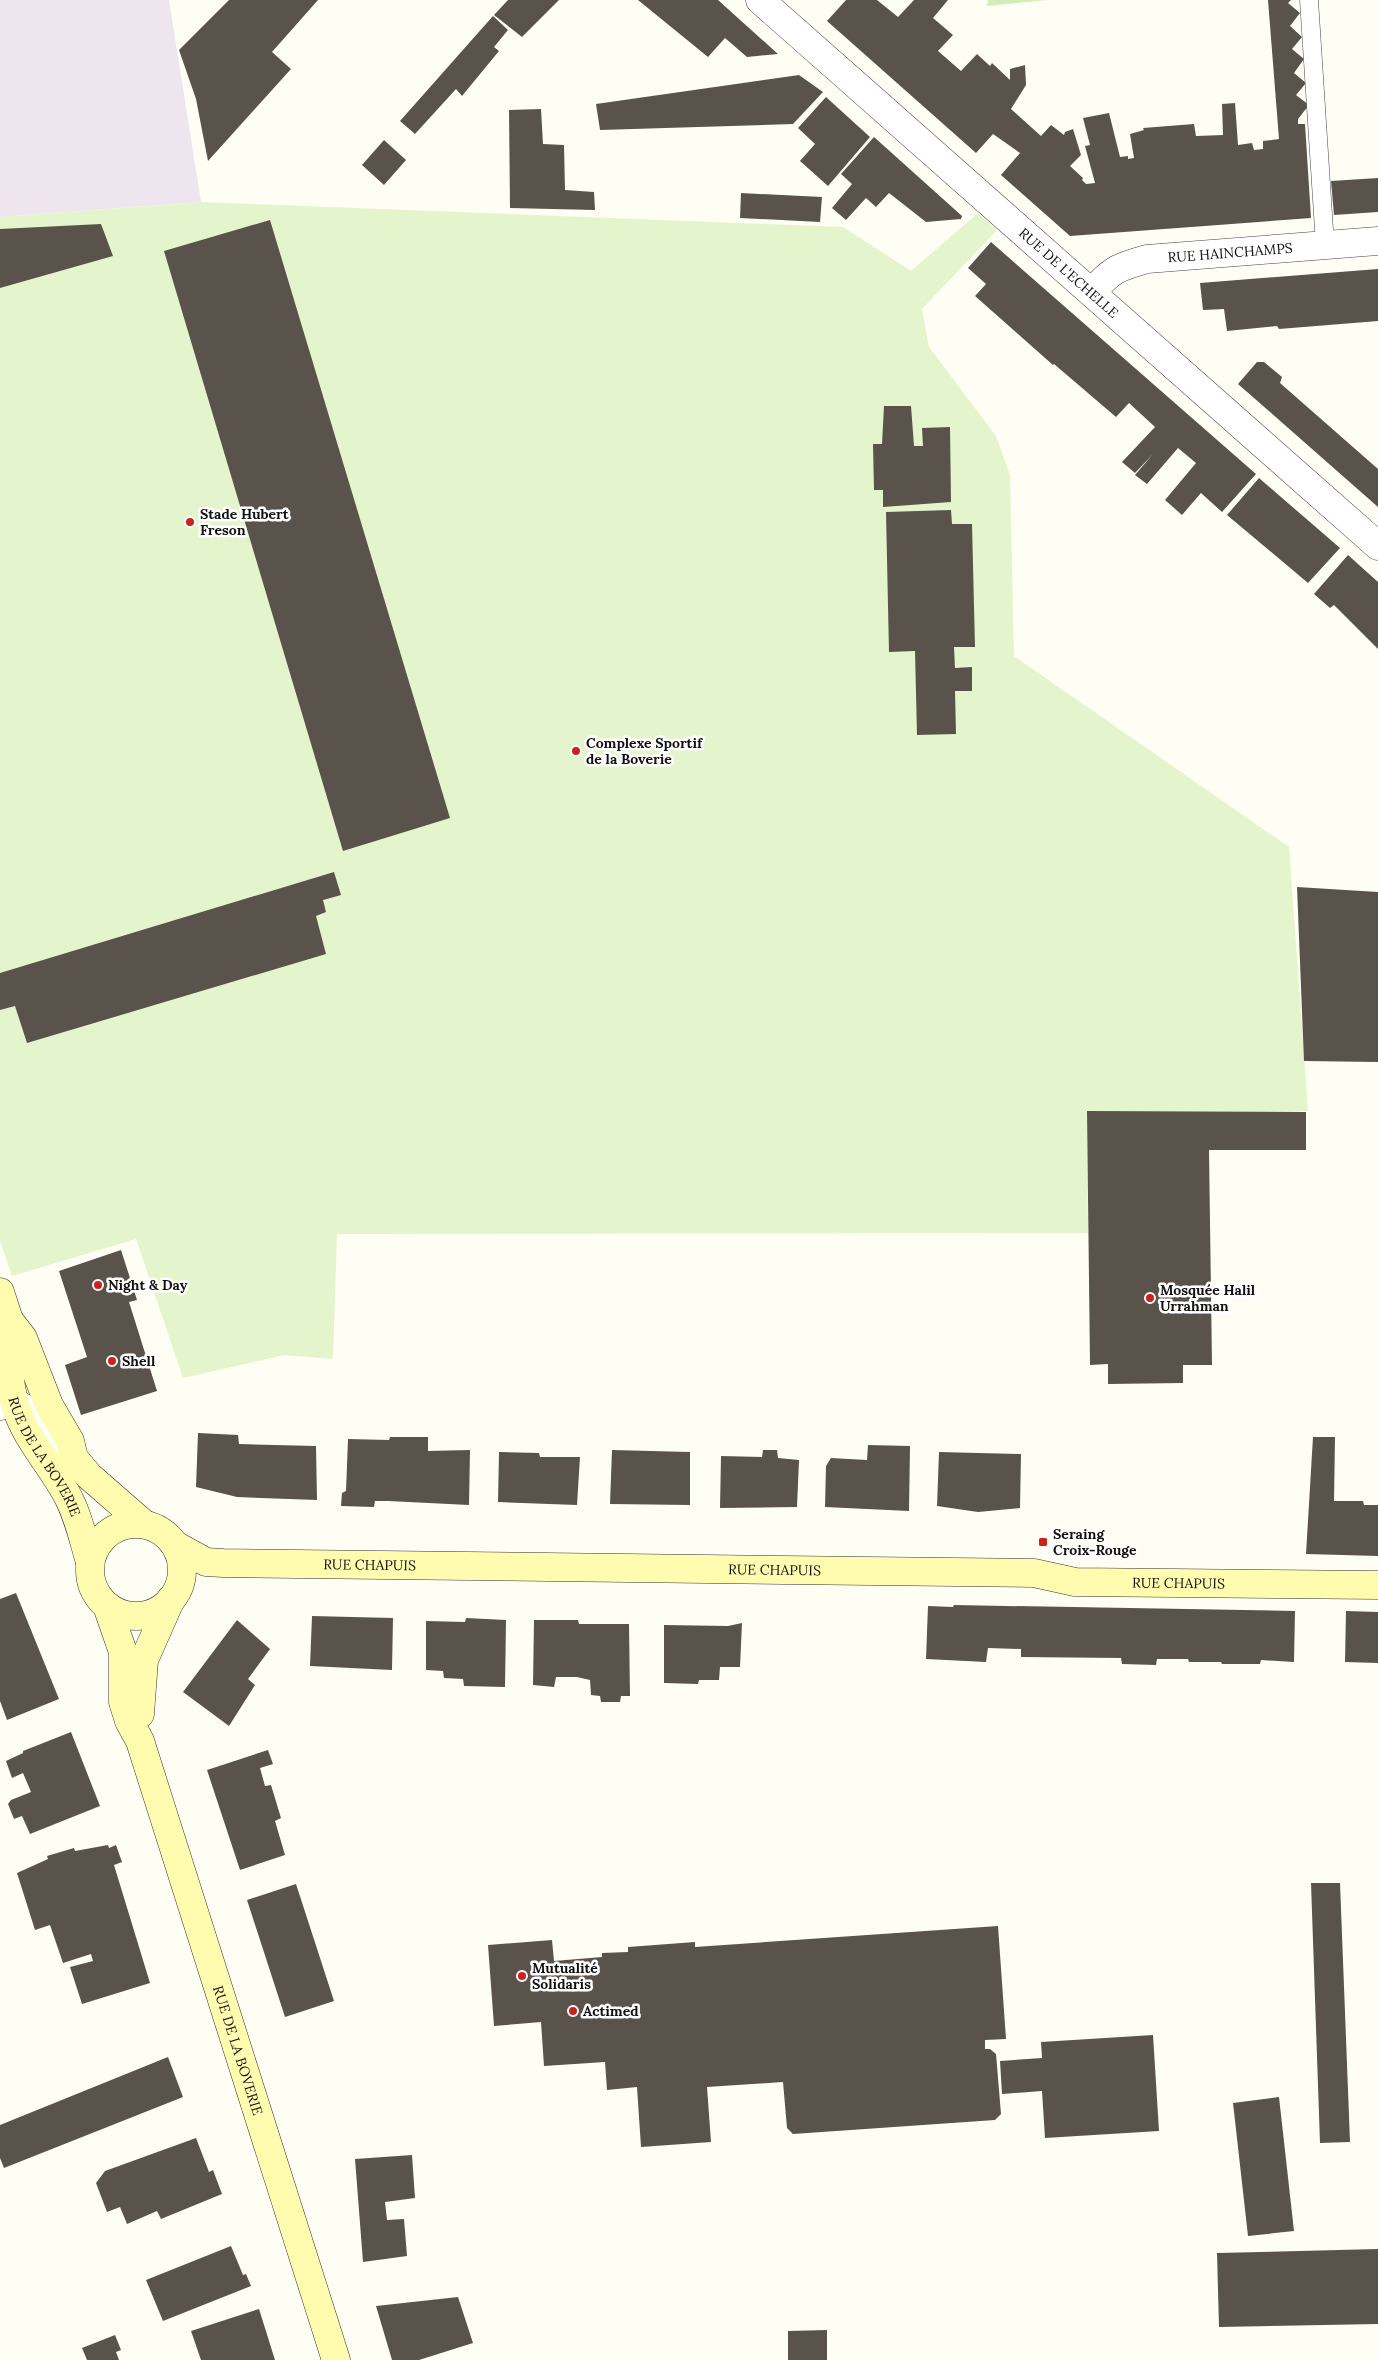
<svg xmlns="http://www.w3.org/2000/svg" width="1378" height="2360" viewBox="0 0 1378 2360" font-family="Lora,serif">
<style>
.industrial{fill:#efe5ef}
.green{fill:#d1edba}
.pitch{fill:#e4f4cd}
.building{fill:#5a534c}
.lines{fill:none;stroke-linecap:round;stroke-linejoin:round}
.lane-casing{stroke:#444;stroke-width:19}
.street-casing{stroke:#444;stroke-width:29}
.secondary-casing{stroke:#333;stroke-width:29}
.lane{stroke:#fff;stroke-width:18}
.street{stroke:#fff;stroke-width:28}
.secondary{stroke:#fffcb0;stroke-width:28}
.poi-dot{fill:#cc211d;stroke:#fff;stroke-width:2}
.labels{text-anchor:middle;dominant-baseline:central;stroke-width:5;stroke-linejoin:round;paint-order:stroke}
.street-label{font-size:14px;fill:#111;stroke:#fff}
.poi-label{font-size:14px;font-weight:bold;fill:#111;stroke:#fff;text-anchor:start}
</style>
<rect width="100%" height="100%" fill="#fffef5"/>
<path class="industrial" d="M0,0H169L201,202L0,217Z"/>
<path class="green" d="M988,0H1047L987,6Z"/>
<path class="pitch" d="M201,202L843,227L911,271L978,213L997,230L922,309L929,347L996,436L1010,475L1014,656L1289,847L1308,1111H1087L1088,1233L337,1234L333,1359L284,1355L183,1378L136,1239L12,1276L0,1241V217Z"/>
<path class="building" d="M229,0H318L272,52L291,69L208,161L196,99L179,50Z
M508,0H559L522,37L494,15Z
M638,0H718L778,54L747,57L725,38L708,57Z
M846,0H877L898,17L914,0H948L933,18L953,35L938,51L961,71L977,54L990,66L992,63L1010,80V69L1025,65L1026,85L1011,109L1041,136L1051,125L1064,135L1065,132L1073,129L1081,155L1070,166L1083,178L1082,180L1086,184L1095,183L1085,146L1090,145L1083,118L1109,113L1120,157L1128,156V159L1134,158L1130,134L1144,130L1143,128L1194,124L1196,136L1223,135L1222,104L1235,103L1238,145L1252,143L1254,150L1263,149V141L1279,139L1268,0H1291L1288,3L1300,13L1290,26L1302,37L1292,49L1304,59L1294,73L1306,83L1296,95L1309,105L1298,119V124H1305L1311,218L1070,236L1001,175L1020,153L993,134L976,153L827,21Z
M493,16L508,30L494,47L499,51L462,96L456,89L415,134L400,121Z
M799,75L823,92L793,124L600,130L596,104Z
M826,97L870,137L828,186L800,161L815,144L798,128Z
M541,109L543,144L564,145L565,190L594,192L595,210L510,208L509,110Z
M874,137L962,216L961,219L926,222L889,193L876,207L866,198L846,220L832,208L852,184L841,174Z
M384,140L406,160L384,185L362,165Z
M1378,178V212L1334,215L1331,181Z
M741,193L822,197L820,222L740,218Z
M270,220L450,818L343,851L164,251Z
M101,224L113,256L0,288V229Z
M991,242L1256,474L1222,512L1201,493L1182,515L1165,500L1196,463L1178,448L1147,484L1135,475L1153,454L1135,473L1122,462L1155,427L1129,403L1116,417L1054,364L1064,353L1053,365L975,296L986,284L968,268Z
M1378,269V321L1279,329L1277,326L1227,331L1224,309L1203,310L1200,283Z
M1257,362H1264L1282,377L1280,383L1378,469V507L1238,384Z
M884,406H911L914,446H923L922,428L950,427L951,502L883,507V490H874L873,444H882Z
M1259,478L1340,548L1308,583L1227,515Z
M951,510L952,524H972L975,647H954L955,668L972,667V691H955L956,734L917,735L915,651L889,652L886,512Z
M1348,555L1378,582V649L1334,605L1330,608L1314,594Z
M334,872L341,895L323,900L326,912L316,916L326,954L27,1043L15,1006L0,1010V973Z
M1297,887L1378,892V1062L1304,1061Z
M1087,1111L1306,1112V1150H1209L1212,1365H1183V1383L1108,1384V1364L1090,1365Z
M121,1250L137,1300L129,1302L157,1391L81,1415L65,1365L87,1357L59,1271Z
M198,1433L238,1435L239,1444L316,1446L317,1500L237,1497L196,1487Z
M390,1437H428V1451L470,1450L469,1505L388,1501H375L374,1507L341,1506L342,1493L346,1491L348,1439L389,1440Z
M1313,1437H1335L1334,1501H1363L1364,1505H1378V1556L1306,1554Z
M868,1445L910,1446L909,1511L825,1507L826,1466L831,1458L867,1460Z
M612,1450L690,1452V1505L610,1504Z
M763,1450H777L778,1458L799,1460L797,1507L720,1508L721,1456L762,1457Z
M499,1452L539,1453L540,1457H580L577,1505L498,1502Z
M939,1452L1021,1454L1020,1508L978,1512L937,1506Z
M16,1593L59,1699L7,1720L0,1701V1599Z
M954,1605L1295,1611L1294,1662L1261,1660L1260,1664H1222L1221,1662H1189L1188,1659H1157L1156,1665L1122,1664L1121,1658L1021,1657V1649L988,1648L986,1662L926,1659L928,1606L953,1607Z
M1346,1611L1378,1612V1663L1345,1662Z
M312,1616L393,1618L392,1670L310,1666Z
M466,1618L506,1620L505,1687L464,1686L463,1679L444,1678L443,1671L426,1670V1621L465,1622Z
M237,1620L270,1649L248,1679L255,1685L229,1726L183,1692Z
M534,1620H578L579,1624H629L630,1696H621L620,1702H601L600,1696L591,1695L590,1680L577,1677H556L554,1687L533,1685Z
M742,1623L740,1667H720L719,1680H699L698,1684L664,1683V1625L728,1626Z
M71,1732L100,1806L30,1834L22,1816L14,1819L8,1804L11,1800L31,1792L23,1773L12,1778L6,1761L23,1753V1751Z
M268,1750L273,1764L260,1768L265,1786L271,1785L281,1818L275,1821L285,1855L240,1870L207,1770Z
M108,1845L109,1848L116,1845L122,1862L114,1865L150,1983L82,2004L70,1967L93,1961L91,1954L63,1963L50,1925L35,1930L17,1873L48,1859L47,1856L74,1848L75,1851Z
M1311,1883H1340L1350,2142L1320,2143Z
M296,1884L334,2001L285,2017L247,1900Z
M998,1926L1006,2039L985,2040V2049H990L996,2054L1001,2114L995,2120L793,2134L787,2128L783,2082L707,2087L711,2142L641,2147L637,2087L607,2090L605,2062L544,2066L541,2022L494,2026L488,1945L552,1940L554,1961L602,1957V1953L628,1952V1947L695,1942V1947Z
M1153,2035L1159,2131L1045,2138L1042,2091L1002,2094L1000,2061L1042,2058L1041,2042Z
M168,2057L183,2097L4,2168L0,2158V2125Z
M1279,2097L1294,2231L1248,2236L1233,2103Z
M196,2138L209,2172L213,2170L222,2194L161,2219L157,2211L127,2224L120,2207L107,2212L96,2183L105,2171Z
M412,2155L415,2198L385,2202L387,2220L404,2219L407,2256L363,2262L355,2159Z
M231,2246L243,2275L246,2274L251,2286L163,2321L146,2280Z
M1378,2249V2324L1219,2327L1217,2253Z
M458,2297L473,2343L419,2360H392L376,2306Z
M259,2309L275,2360H201L191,2331Z
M827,2330V2360H788V2331Z
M115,2335L121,2350L116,2352L119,2360H87L82,2348Z"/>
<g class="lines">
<g class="lane-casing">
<path id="lane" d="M1309,0L1325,245"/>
</g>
<g class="street-casing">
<g id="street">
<path id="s1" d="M760,0L1378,546"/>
<path id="s2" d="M1092,292C1111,270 1118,267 1147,259L1378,241"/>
<path d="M0,1406L14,1402L37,1416L56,1448L74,1458"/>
</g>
</g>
<g class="secondary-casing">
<g id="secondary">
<path d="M0,1292L9,1320L23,1338L49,1405L70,1441L74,1458L89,1476L144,1524"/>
<path id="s3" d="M9,1320C8,1346 7,1378 15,1404C25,1438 49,1462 66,1493C78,1514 83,1539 90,1562"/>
<circle cx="136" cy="1570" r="46"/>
<path id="s4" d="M175,1545L206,1562L223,1563L1034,1573L1075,1582L1378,1585"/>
<path id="s5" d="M107,1606L123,1652V1702L129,1721L140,1741L336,2360"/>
<path d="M140,1714L144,1660L171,1599"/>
</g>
</g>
<use href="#lane" class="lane"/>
<use href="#street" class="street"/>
<use href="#secondary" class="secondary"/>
</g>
<g class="poi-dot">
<circle cx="190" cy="522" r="5"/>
<circle cx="576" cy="751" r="5"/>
<circle cx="98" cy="1285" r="5"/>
<circle cx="1150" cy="1298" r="5"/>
<circle cx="112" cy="1361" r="5"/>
<rect x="1038" y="1537" width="10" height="10" rx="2.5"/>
<circle cx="522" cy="1976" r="5"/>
<circle cx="573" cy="2011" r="5"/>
</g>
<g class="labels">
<g class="street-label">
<text stroke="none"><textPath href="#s2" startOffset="149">RUE HAINCHAMPS</textPath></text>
<text stroke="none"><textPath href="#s1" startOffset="412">RUE DE L'ECHELLE</textPath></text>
<text stroke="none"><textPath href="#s3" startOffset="145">RUE DE LA BOVERIE</textPath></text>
<text stroke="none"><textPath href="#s4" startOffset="199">RUE CHAPUIS</textPath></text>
<text stroke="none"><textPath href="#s4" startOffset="604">RUE CHAPUIS</textPath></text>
<text stroke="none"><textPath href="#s4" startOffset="1009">RUE CHAPUIS</textPath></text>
<text stroke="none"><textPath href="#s5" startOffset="466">RUE DE LA BOVERIE</textPath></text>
</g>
<g class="poi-label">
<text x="200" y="514">Stade Hubert<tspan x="200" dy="16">Freson</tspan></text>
<text x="586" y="743">Complexe Sportif<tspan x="586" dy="16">de la Boverie</tspan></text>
<text x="108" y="1285">Night &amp; Day</text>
<text x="1160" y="1290">Mosquée Halil<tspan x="1160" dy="16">Urrahman</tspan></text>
<text x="122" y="1361">Shell</text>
<text x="1053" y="1534">Seraing<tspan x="1053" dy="16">Croix-Rouge</tspan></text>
<text x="532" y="1968">Mutualité<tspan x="532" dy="16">Solidaris</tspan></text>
<text x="583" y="2011">Actimed</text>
</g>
</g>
</svg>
